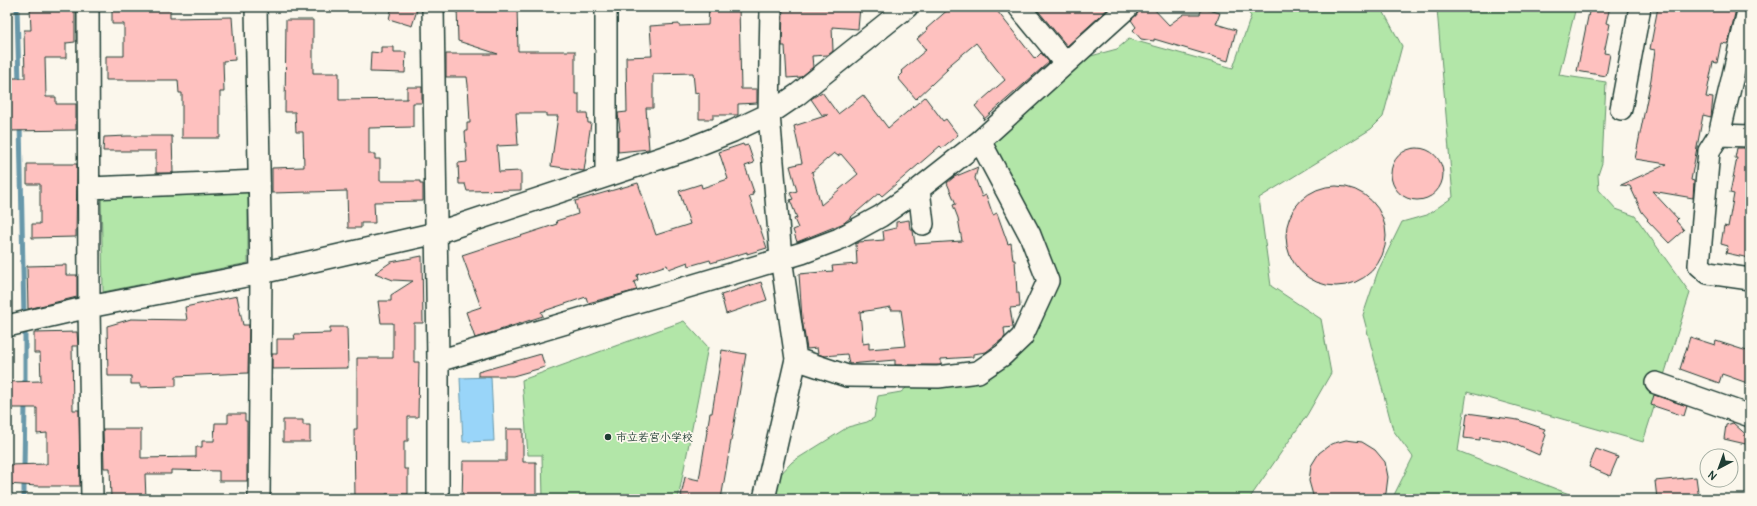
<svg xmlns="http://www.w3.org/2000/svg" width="1757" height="506" viewBox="0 0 1757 506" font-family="Pangolin,'Klee One',sans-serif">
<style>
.green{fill:#b2e6a8;stroke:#68926e}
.water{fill:#99d5f9;stroke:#6898aa}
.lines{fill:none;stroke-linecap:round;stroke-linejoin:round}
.stream{stroke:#6898aa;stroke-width:5}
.building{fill:#fec1bf;stroke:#1f3d34;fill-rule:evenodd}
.minor-casing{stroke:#1f3d34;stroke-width:24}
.minor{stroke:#fbf7ec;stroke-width:21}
.poi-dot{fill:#1f3d34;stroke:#fbf7ec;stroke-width:1.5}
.labels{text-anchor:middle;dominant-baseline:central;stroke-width:3.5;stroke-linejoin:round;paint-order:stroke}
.poi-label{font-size:11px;font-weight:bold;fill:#1f3d34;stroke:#fbf7ec;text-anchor:start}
</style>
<rect width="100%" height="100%" fill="#fbf7ec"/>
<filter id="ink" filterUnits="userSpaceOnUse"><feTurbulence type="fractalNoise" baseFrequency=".025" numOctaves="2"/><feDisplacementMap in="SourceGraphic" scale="8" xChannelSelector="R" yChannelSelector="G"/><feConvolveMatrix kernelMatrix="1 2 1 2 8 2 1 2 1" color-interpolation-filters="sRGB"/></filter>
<g filter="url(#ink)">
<path class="green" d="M1243,7H1381L1402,46L1383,117L1371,129L1259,198L1271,286L1321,319L1331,373L1307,415L1249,499H773L777,478L792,462L848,427L867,422L874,418L878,396L901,392L914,382L983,376L1031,344L1058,282L998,157L993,141L1063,80L1065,63L1117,49L1129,39L1233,68L1251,16Z
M1440,7H1576L1559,75L1606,82L1602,163L1598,175L1599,190L1616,209L1635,216L1690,293L1643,442L1467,392L1458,451L1582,499H1392L1413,457L1393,430L1363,315L1378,271L1402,222L1427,215L1453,197L1437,9Z
M248,191V263L103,292L101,192Z
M684,321L708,347L678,499H543L542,455H528L522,380Z"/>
<path class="water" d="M491,377L494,441L463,442L460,378Z"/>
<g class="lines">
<path class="stream" d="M17,7L19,84
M20,124L24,318
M25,326V388
M24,470L25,402
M24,499V480"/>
</g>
<path class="building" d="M30,7H75V42L66,43V58H45L46,97H56V104H76V130L7,131V78H25L24,30H31Z
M392,7H418L412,26L389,19Z
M457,7H517L518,51H575V94H579V113H587L588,123H591L584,171L551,166L558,116H546V113H516L518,145L497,146L499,172L521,171V190L467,191L465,184H459L458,163L467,162L465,131H467V123H470L468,85L467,77H446V54H498L458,41Z
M709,7H739L741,89H757V103L738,104V115H713V119H699V92L695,93L693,73L653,74V108H646L649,149L618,152V131H620L618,113L627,112L626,57L652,56L650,26L679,24V26L708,25Z
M841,7H860L858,29L832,27L833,51L828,55L812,56L813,67L801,77L787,78L785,46H782L783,9H841Z
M951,7H994L1035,59L1041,53L1049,62L983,120L984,117L975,106L1005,80L976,43L946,68L948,69L916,99L898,78L903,73L901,71L926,50L917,39L927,30L926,29Z
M1035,7H1110L1067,46Z
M1140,7H1152L1169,25L1184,14H1200L1202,8L1220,13L1216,24L1236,30L1228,61L1154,39V41L1141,39L1133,30L1136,27L1131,20L1139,11Z
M1590,7H1610L1606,23L1610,24L1604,53L1610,54L1606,76L1577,71Z
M1658,7H1720L1736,9L1728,44L1721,43L1717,63L1713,62L1706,97L1713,98L1711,117L1703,115L1691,180L1694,181L1693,198L1652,191L1678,219L1676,221L1684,230L1669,243L1647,220L1648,219L1642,212L1630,186L1621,185L1667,164L1635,159L1651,79L1655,50L1650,49Z
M134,8H170V18L232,17L235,60L223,61L224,92H220V138H182V93H179L178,80H106V56H124V24H112V9Z
M286,20H313V73H339V100L407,99V87H422V103H413V127L369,128V154H375V159H380V181H420V184H423V201L374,202L375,223H361V228H348L347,191L272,193V168L304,167L303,132H296L295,112H285Z
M381,47H394V52H406L405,73L370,72L371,52L381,53Z
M822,92L838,114L863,95L888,128L925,97L943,121L946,119L958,135L942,148L940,146L882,196L879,193L844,223L797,242L793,230L798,228L794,219L797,218L790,200L793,199L790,193L797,191L790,166L802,163L794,126L828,115H822L811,99ZM834,153L838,156L841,154L858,174L821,205L812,172Z
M127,136H172L173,173H156V151H103L104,137Z
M743,144L744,146L748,145L754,163L745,166L754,192L752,193L753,195L749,196L767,248L747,254V252L711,263L710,260L689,266L688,262L669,269L667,265L637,275L638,280L634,282L637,290L588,303L586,297L541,312L543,316L475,338L466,312L481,307L462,255L557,224L556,221L578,214L575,201L638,183L656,235L690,224L679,191L701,184L702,188L728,179L719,152Z
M1391 174a26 26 0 1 1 52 0a26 26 0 1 1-52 0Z
M1737,148H1750V228L1748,242H1750V250L1749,258L1726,253L1728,246L1721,244L1724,226L1728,227L1734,194L1730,193L1737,158H1735Z
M27,164H77L76,237L32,238V224H40V184H27Z
M978,167L975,178L982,197L986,195L993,215L997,213L1008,244L1011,243L1013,260H1015L1017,293H1019L1020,307L1010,308L1013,327L1004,328L1005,337L986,352L973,354V357L941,359V365H895V360L849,364L847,354L824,356L818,354L817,348L807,349L802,319L799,274L833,271L832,266L857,264L856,244L859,242L884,240L883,231L896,228V222L909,220L910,229H912L913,231L915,244L962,241L958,218L953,205L956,204L947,183L954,177ZM891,307V310H901L906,346L869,349V343L863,344L860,312Z
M1286 236a50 50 0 1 1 100 0a50 50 0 1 1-100 0Z
M422,256L423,323H414V362H419L418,417H408V441H404V469H408V494H386V499H355L354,429H357V358H393V323H381L378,301H391V295L413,281L393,280L375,273L391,262Z
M66,265V275H77V297L28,309L27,266Z
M761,282L767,300L726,314L721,295Z
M237,296L243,325H249L248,373L176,376V386L140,387V384H131V376H108L107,326L131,319L187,320L185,307Z
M330,327H347L348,368L272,369V354H277V339H295L294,334L330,333Z
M77,332L78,346H72L73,410H79L80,486H37L7,484V465L47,464V433L37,434V408H7V382L41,381L40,353H34V333Z
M1690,337L1715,345L1716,341L1750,352V384L1722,374L1719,383L1680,369Z
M722,350L746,354L721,499H698L681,496L685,477L699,480L710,413H712Z
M541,354L545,367L513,376H478V372Z
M1654,395L1687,406L1684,416L1651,405Z
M1467,413L1518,420L1545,429L1543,433L1546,435L1539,455L1507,441L1480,437V440L1464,438Z
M228,414H245V421H247V481H219V471L171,470V474H145L146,499H111L110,468H104L103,429H141V458L196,457V447H202V441H214L215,423H228Z
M283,420H303V425H310V442H283Z
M1733,423L1750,438V445L1724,439L1726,425Z
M506,429H523V462H536V499H462L463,461H506Z
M1346,440L1362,442L1375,450L1385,462L1388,477L1386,493L1382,499H1314L1309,481L1311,466L1319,453L1331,444Z
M1596,449L1618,457L1610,476L1589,467Z
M1696,477L1699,499H1657L1655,481Z"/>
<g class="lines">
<g class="minor-casing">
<path id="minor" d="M88,7L89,307L92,499
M256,7L261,273L259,499
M433,7L438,361V499
M606,7V175
M1019,7L1065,63
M1621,109L1640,7
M1719,135L1749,7
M1750,136L1719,135L1709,151L1699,265L1708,273L1750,279
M89,188L259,181
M919,189L923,224
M7,326L89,307L261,273L436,233L688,149L733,131L769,114L797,95L907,7
M796,359L847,376L938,377L978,372L1003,355L1022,337L1048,281L1030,235L980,141
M438,361L802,253L839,239L881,216L919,189L980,141L1128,7
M1656,383L1750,416
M764,499L796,359L781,258L769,114L771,7"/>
</g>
<use href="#minor" class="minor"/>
</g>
</g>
<circle class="poi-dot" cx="608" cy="437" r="4"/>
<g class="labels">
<g class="poi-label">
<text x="616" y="437">市立若宮小学校</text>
</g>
</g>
<rect width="1757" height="506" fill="none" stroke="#fbf7ec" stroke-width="24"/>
<rect x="12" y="12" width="1733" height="482" fill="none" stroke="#1f3d34" stroke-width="1.5" filter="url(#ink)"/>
<g transform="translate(1719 468) rotate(221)"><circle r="19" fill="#fbf7ec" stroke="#a3ada2"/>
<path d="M0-3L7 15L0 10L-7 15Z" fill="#1f3d34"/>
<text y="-6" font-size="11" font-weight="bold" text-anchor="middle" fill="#1f3d34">N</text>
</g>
</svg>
